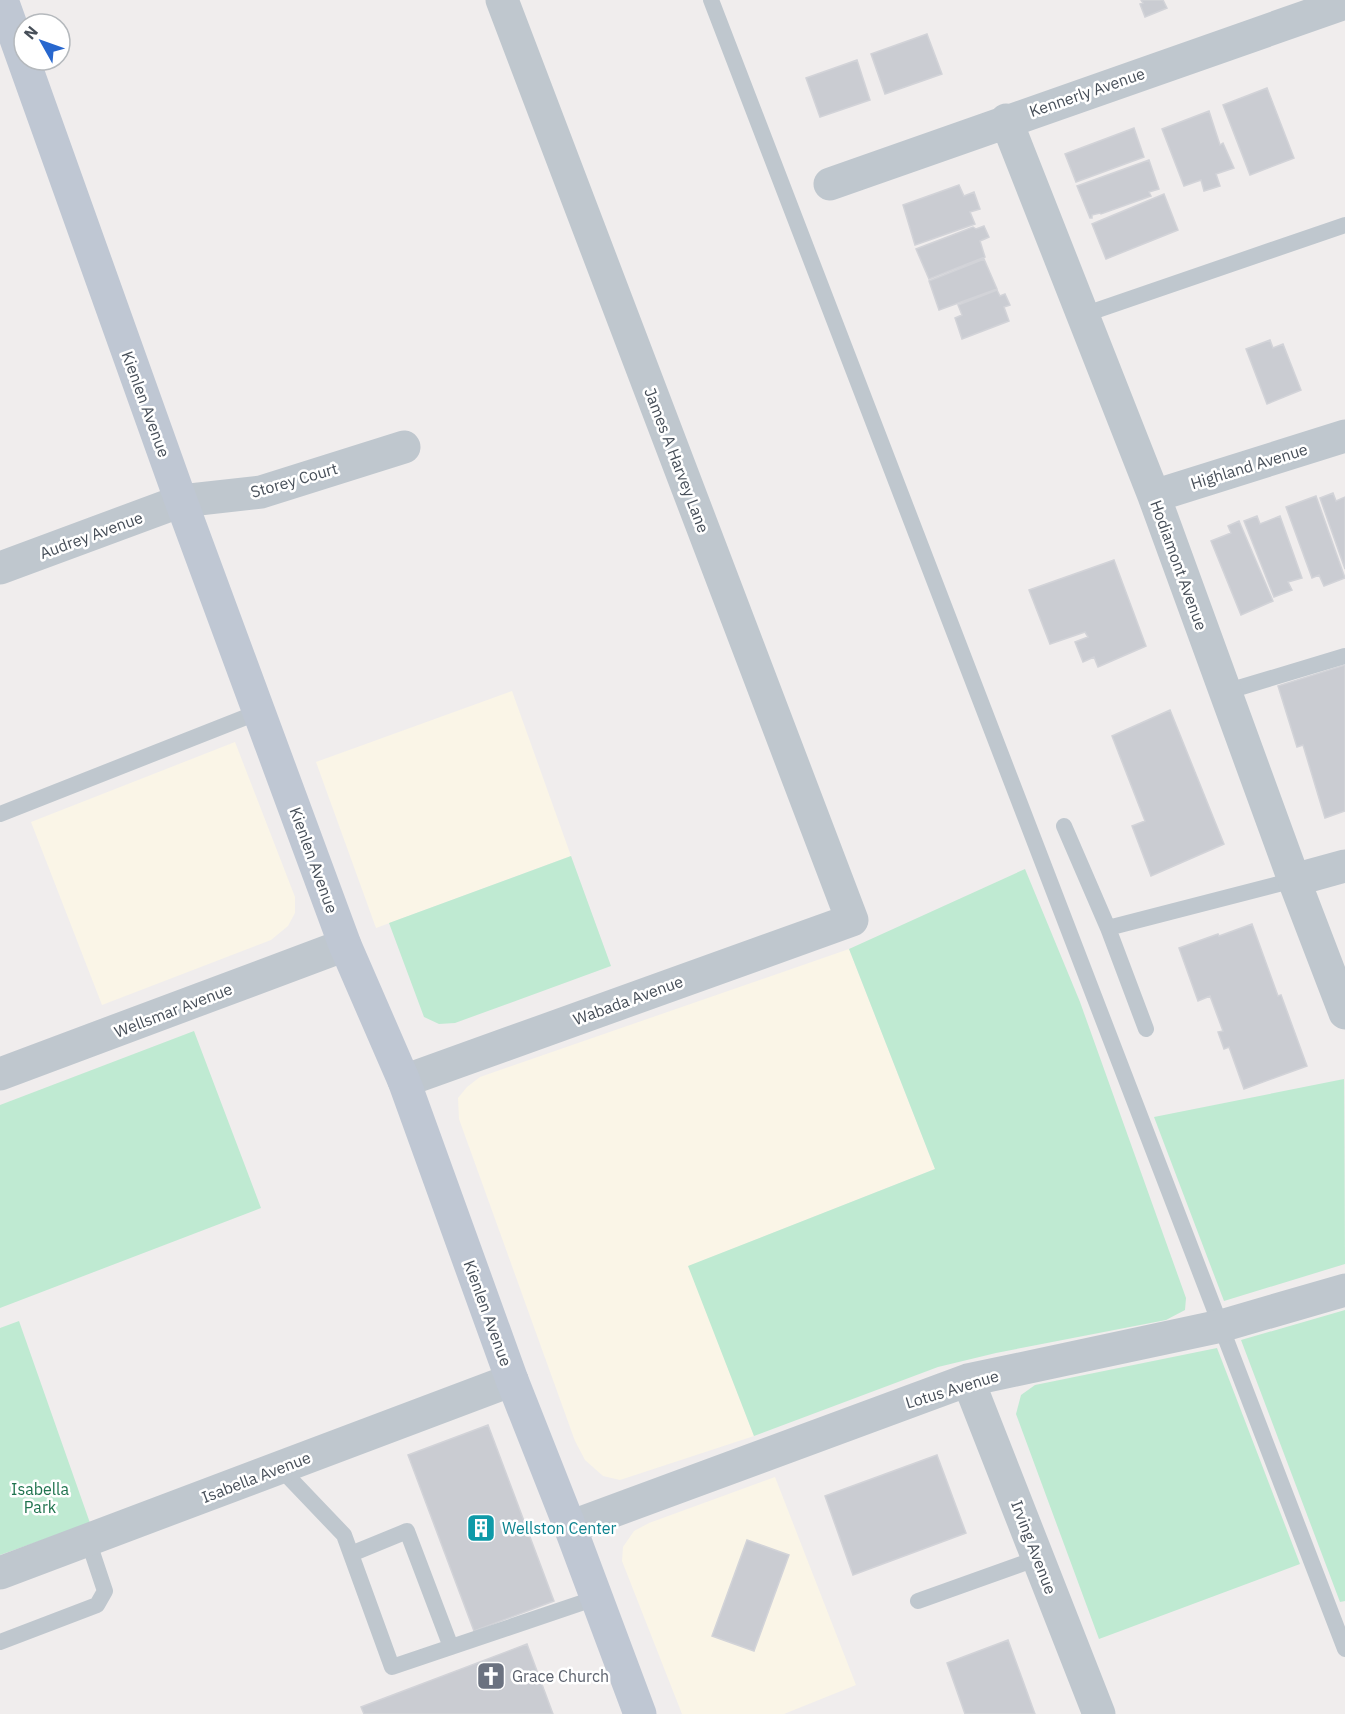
<svg xmlns="http://www.w3.org/2000/svg" width="1345" height="1714" viewBox="0 0 1345 1714" font-family="'IBM Plex Sans',sans-serif">
<style>
.commercial{fill:#faf5e7}
.green{fill:#bfead2}
.building{fill:#caccd2;stroke:#d2d3d8;stroke-width:1.5}
.lines{fill:none;stroke-linecap:round;stroke-linejoin:round}
.service{stroke:#bfc7ce;stroke-width:16}
.minor{stroke:#bfc7ce;stroke-width:33}
.secondary{stroke:#bfc7d3;stroke-width:33}
.labels{text-anchor:middle;dominant-baseline:central;stroke-width:5;stroke-linejoin:round;paint-order:stroke}
.street-label{font-size:16px;fill:#474f59;stroke:#fff}
.park-label{font-size:16px;fill:#1f734e;stroke:#fff}
.culture-label{font-size:16px;fill:#0d838f;stroke:#fff;text-anchor:start}
.worship-label{font-size:16px;fill:#5b616d;stroke:#fff;text-anchor:start}
</style>
<rect width="100%" height="100%" fill="#f0eded"/>
<path class="commercial" d="M512,691L571,856L376,928L316,762Z
M235,742L295,897V913L288,926L271,940L102,1005L31,822Z
M849,949L935,1169L689,1266L754,1436L620,1480L603,1476L585,1460L575,1441L459,1119L458,1098L467,1087L480,1077Z
M775,1477L856,1685L784,1714H682L622,1561L623,1547L634,1531L649,1523Z"/>
<path class="green" d="M571,856L611,966L455,1023L439,1024L424,1017L389,923Z
M1025,869L1080,1002L1186,1298L1185,1310L1166,1320L996,1353L938,1367L754,1436L688,1266L935,1169L849,949Z
M194,1031L261,1208L0,1308V1105Z
M1344,1079L1345,1264L1224,1301L1154,1117Z
M1345,1310V1601L1340,1602L1241,1340Z
M19,1321L90,1523L0,1555V1328Z
M1217,1348L1300,1564L1099,1639L1016,1414L1021,1395L1035,1385Z"/>
<path class="building" d="M1141,0H1163L1167,8L1145,17L1140,4L1143,3Z
M927,34L942,74L885,94L871,54Z
M857,60L870,100L820,117L806,78Z
M1267,88L1294,158L1250,175L1223,105Z
M1209,111L1220,145L1223,143L1234,168L1216,174L1220,186L1204,191L1201,180L1184,186L1162,129Z
M1134,128L1144,157L1076,182L1065,154Z
M1149,160L1159,189L1149,192L1151,196L1101,214L1100,213L1092,215V218H1090L1077,186Z
M959,185L964,196L974,192L980,209L970,212L975,224L915,245L903,205Z
M1164,194L1178,230L1106,259L1092,224Z
M984,226L989,237L980,241L985,257L929,279L916,249L973,227L976,229Z
M984,259L997,289L939,310L929,281Z
M997,290L1000,296L1005,294L1010,305L1004,307L1009,321L962,339L955,318L962,315L958,305Z
M1270,340L1273,348L1283,344L1301,390L1267,404L1246,349Z
M1333,493L1336,501L1345,497V569L1320,498Z
M1316,496L1345,578L1324,586L1319,575L1312,578L1286,507Z
M1257,516L1260,524L1280,516L1302,578L1288,582L1292,590L1274,597L1244,521Z
M1239,521L1273,601L1241,615L1211,541L1231,533L1228,526Z
M1114,560L1146,646L1098,667L1094,657L1083,662L1075,642L1088,637L1085,632L1050,644L1029,590Z
M1345,665V811L1325,818L1303,745L1297,747L1278,686Z
M1170,710L1224,844L1151,876L1132,826L1145,821L1112,736Z
M1252,924L1278,996L1281,995L1307,1066L1244,1089L1229,1047L1224,1049L1218,1032L1223,1031L1210,996L1198,1001L1179,948L1218,934L1219,936Z
M488,1425L554,1601L474,1631L408,1455Z
M937,1455L966,1533L853,1575L825,1496Z
M747,1540L789,1555L754,1651L712,1636Z
M1008,1640L1035,1714H965L947,1663Z
M527,1644L553,1714H364L361,1707Z"/>
<g class="lines">
<path class="service" d="M711,0L1345,1649
M1083,315L1345,225
M1225,692L1345,656
M0,814L259,712
M1064,826L1108,928L1294,880
M1108,928L1146,1029
M280,1468L344,1535L392,1667L596,1598
M351,1554L407,1531L451,1647
M918,1601L1038,1558
M0,1642L97,1605L105,1591L88,1540"/>
<path class="minor" d="M1006,120L1154,496L1294,880L1345,1013
M830,184L1345,3
M1154,496L1345,436
M0,568L181,501L261,492L404,447
M1294,880L1345,866
M0,1074L345,945
M404,1081L852,920L502,0
M968,1380L1099,1714
M570,1527L968,1380L1221,1326L1345,1290
M0,1573L512,1380"/>
<path class="secondary" d="M2,0L181,501L345,945L404,1081L512,1380L570,1527L640,1714"/>
</g>
<defs>
<g id="building-square" transform="scale(1.5)"><rect x="-9" y="-9" width="18" height="18" rx="4" fill="#0f9aa8" stroke="#fff"/><path d="M-4-6H4V6H1V3H-1V6H-4ZM-2.5-4.3h1.7v1.8h-1.7ZM.8-4.3h1.7v1.8H.8ZM-2.5-1h1.7V.8h-1.7ZM.8-1h1.7V.8H.8Z" fill="#fff"/></g>
<g id="church-square" transform="scale(1.5)"><rect x="-9" y="-9" width="18" height="18" rx="4" fill="#6b7280" stroke="#fff"/><path d="M-1.2-6h2.4v3.5h3.3v2.4h-3.3V6h-2.4V-.1h-3.3v-2.4h3.3Z" fill="#fff"/></g>
</defs>
<g fill-rule="evenodd">
<use href="#building-square" x="481" y="1528"/>
<use href="#church-square" x="491" y="1676"/>
</g>
<g class="labels">
<g class="street-label">
<text transform="translate(1087 92) rotate(-19)">Kennerly Avenue</text>
<text transform="translate(146 404) rotate(70)">Kienlen Avenue</text>
<text transform="translate(677 460) rotate(69)">James A Harvey Lane</text>
<text transform="translate(1249 466) rotate(-17)">Highland Avenue</text>
<text transform="translate(294 480) rotate(-16)">Storey Court</text>
<text transform="translate(91 535) rotate(-20)">Audrey Avenue</text>
<text transform="translate(1179 565) rotate(70)">Hodiamont Avenue</text>
<text transform="translate(314 860) rotate(70)">Kienlen Avenue</text>
<text transform="translate(628 1000) rotate(-20)">Wabada Avenue</text>
<text transform="translate(173 1010) rotate(-21)">Wellsmar Avenue</text>
<text transform="translate(488 1313) rotate(70)">Kienlen Avenue</text>
<text transform="translate(952 1389) rotate(-17)">Lotus Avenue</text>
<text transform="translate(256 1477) rotate(-21)">Isabella Avenue</text>
<text transform="translate(1034 1547) rotate(69)">Irving Avenue</text>
</g>
<g class="park-label">
<text x="40" y="1489">Isabella<tspan x="40" dy="18">Park</tspan></text>
</g>
<g class="culture-label">
<text x="502" y="1528">Wellston Center</text>
</g>
<g class="worship-label">
<text x="512" y="1676">Grace Church</text>
</g>
</g>
<g transform="translate(42 42) rotate(310)"><circle r="28" fill="#ffffff" stroke="#b5b9bd" stroke-width="1.5"/>
<path d="M0-4.5L10 22L0 15L-10 22Z" fill="#2867ce"/>
<text y="-9" font-size="16" font-weight="bold" text-anchor="middle" fill="#474f59">N</text>
</g>
</svg>
